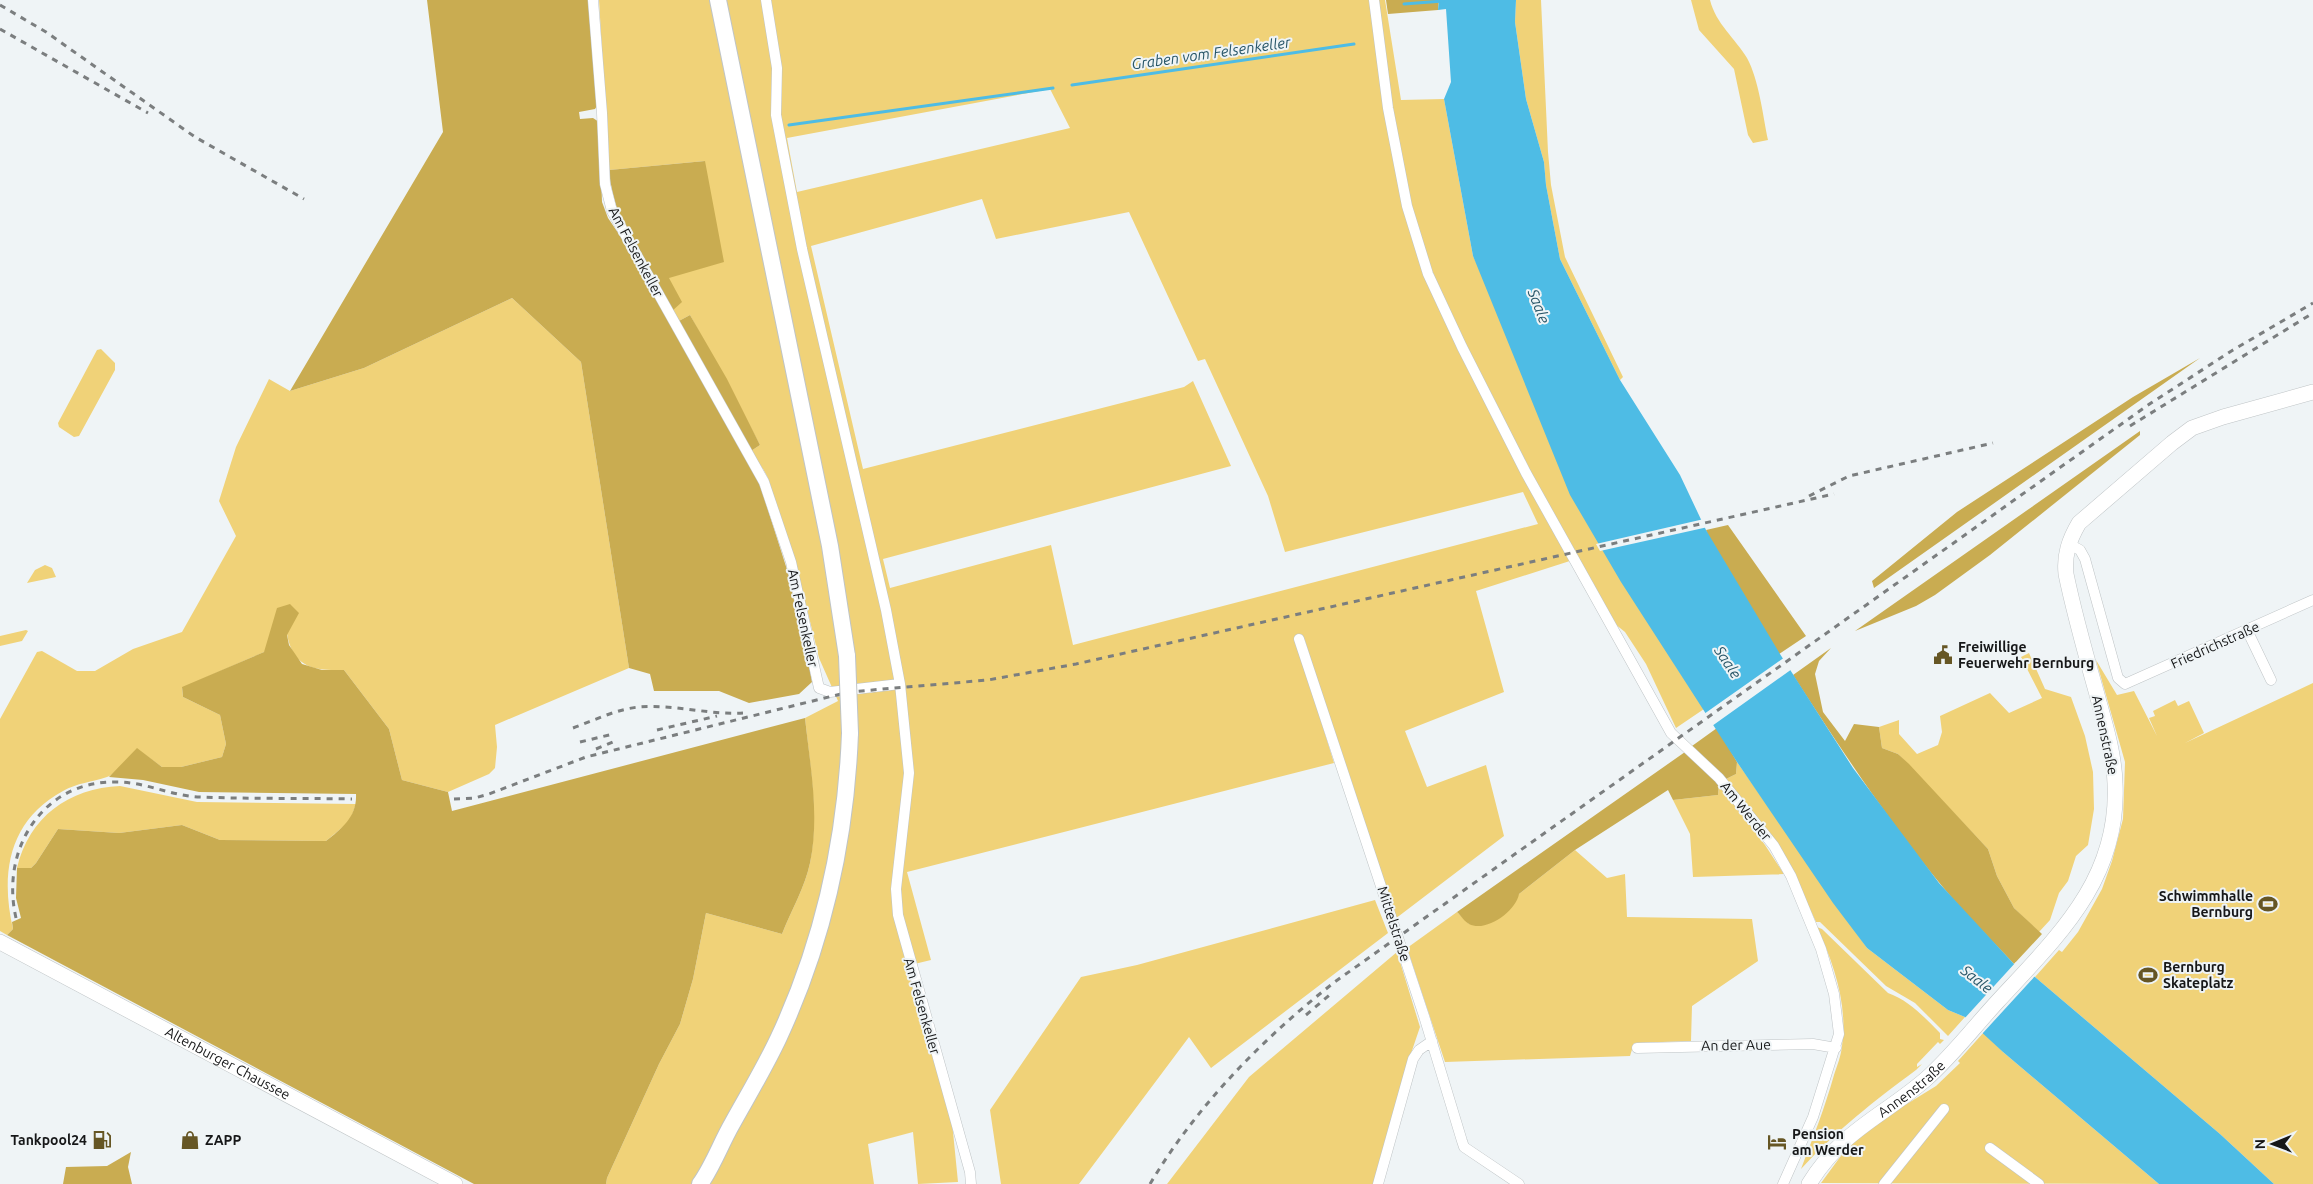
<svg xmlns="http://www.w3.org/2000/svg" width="2313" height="1184" viewBox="0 0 2313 1184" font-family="Ubuntu,sans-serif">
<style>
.green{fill:#f0d278;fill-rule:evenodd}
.forest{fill:#c9ac51}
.water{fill:#4ebce5}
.pier{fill:#eff4f6}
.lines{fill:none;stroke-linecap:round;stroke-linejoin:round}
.stream{stroke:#4ebce5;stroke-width:3}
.minor-casing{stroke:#bfc4c6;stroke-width:11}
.secondary-casing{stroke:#bfc4c6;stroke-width:16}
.primary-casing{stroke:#bfc4c6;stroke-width:18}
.minor{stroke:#fff;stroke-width:10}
.secondary{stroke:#fff;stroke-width:15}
.primary{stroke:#fff;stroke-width:16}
.rail{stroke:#7b7e7f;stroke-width:3;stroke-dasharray:6 6;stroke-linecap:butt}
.primary-bridge-casing{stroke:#bfc4c6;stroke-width:18;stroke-linecap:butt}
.primary-bridge{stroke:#fff;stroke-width:16}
.labels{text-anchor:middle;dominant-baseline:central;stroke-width:4;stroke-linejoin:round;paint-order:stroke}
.street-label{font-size:14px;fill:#161718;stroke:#eff4f6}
.poi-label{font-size:14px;font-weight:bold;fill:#161718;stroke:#eff4f6;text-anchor:start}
.water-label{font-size:15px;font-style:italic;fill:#285668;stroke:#eff4f6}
</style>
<rect width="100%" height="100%" fill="#eff4f6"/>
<path class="green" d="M599,0H1385L1401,100L1444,99L1473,256L1675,665L1704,709L1676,728L1646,664L1625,632L1615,624L1576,559L1476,591L1504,692L1405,731L1427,787L1486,765L1504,836L1395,919L1305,641L1297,643L1334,763L907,872L931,960L906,966L952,1122L958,1182L918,1184L913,1132L868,1144L874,1184H606L607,1178L659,1064L680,1024L693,979L706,913L782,934C791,911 805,887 810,863C819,815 810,766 805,718L838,701L819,658L806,605L771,494C772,477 759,465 751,451L760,445L690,315L677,322L671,312L669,278L705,161L609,170ZM1050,89L1070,128L797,192L787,138ZM982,199L996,239L1129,212L1198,361L1205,359L1268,496L1285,552L1523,492L1538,524L1073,645L1051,545L890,588L883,559L1231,466L1193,381L1184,387L863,469L811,246Z
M1516,0H1541L1548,152L1551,185L1565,257L1623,377L1620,380L1560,259L1546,185L1544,162L1526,99L1515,22Z
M1691,0H1710C1716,24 1735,38 1747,58C1759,80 1763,116 1768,140L1753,143L1748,135L1734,69L1699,30Z
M512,298L581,362L629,668L495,725L497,747L495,768L489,774L448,792L402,780L389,729L344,670C315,671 293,668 287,634L264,652L182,688L183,697L220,715L226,744L222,757L181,767H162L137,749C130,755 115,775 107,777C92,782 77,783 63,791C9,820 0,873 13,929L7,935L0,931V719L37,652L42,651L77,671H95L133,649L182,632L236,536L219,501L236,447L269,379L290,391L364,368Z
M101,349L115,363V370L79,436L74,437L59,427L58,423L97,350Z
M45,565L52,568L56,577L27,583L35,570Z
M26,630L28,631L22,641L0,646V636Z
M2029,653L2045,689L2071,697L2085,736L2093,772L2094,809L2088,845L2076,856L2068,881L2059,893L2050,920L2039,932L2014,908L1997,876L1988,849L1898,754L1882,748L1879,727L1899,720V734L1917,754L1938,745L1942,732L1940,716L1990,693L2009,713L2042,698L2021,657Z
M2096,660L2117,695L2134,691L2157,736L2149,718L2155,716L2153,711L2175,700L2178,706L2189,701L2204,733L2185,743L2313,683V1184H2274L2220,1134L2035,977L2059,950L2062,952L2078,932L2102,889L2112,861L2123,819L2125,762Z
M1737,762L1867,948L1948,1010L1965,1017L1948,1036L1915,1003L1886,986L1820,922H1816C1791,867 1765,824 1726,779L1736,774Z
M1719,784L1765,845L1784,874L1693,877L1690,834L1673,800L1718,795Z
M120,786L197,802L356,804L350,821L326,841L220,840L182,825L119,833L58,829L36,863L31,868H17C29,817 69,788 120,786Z
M1575,850L1607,878L1625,874L1627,917L1752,919L1758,961L1692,1006L1691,1041L1634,1043L1630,1056L1445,1062L1407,948L1457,912L1469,924L1519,894Z
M1375,900L1388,933L1211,1068L1189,1037L1079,1184H1001L990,1110L1081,977L1137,965Z
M1817,927L1822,929L1888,993C1910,1001 1924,1017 1940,1033V1039L1944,1040L1940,1044L1938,1042L1917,1064V1067L1922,1064L1916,1070C1873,1102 1838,1129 1801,1169C1813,1138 1825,1107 1834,1075C1837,1066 1841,1056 1842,1046C1848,1005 1834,964 1817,927Z
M1397,952L1420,1027L1404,1074L1374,1184H1167L1249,1077Z
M1984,1032L2003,1052L2159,1184L1821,1183L1846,1149L1858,1138L1889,1115L1936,1086L1960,1063L1958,1061Z"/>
<path class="forest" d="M427,0H589L598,104L595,109L579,112L580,119L593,118L599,122L602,202L608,218L631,252L746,455L761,488L798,604L812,682L799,694L749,703L719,691H654L650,674L629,668L581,362L512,298L364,368L290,391L443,132Z
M1386,0H1439L1438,10L1388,14Z
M705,161L724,262L669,278L682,302L671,312C646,267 613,222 609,170Z
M690,315L727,379L760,445L751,451L677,322Z
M2200,358L1874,588L1872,581L1957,512L2133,397Z
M2140,431V435L1990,555L1935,595L1916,606L1855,631Z
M1728,525L1806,636L1758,668L1706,530Z
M290,604L299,613L287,635L289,645L302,664L322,670H344L389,729L402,780L448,792L452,811L805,718C810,765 820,815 810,863C805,887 791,911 782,934L706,913L693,979L680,1024L659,1064L607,1178L606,1184H474L7,935L13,929L12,922L21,918L16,898L17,868H31L36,863L58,829L119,833L182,825L220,840L326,841C342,828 357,817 356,794L199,792L143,780L109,777L137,748L162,767H181L222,757L226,744L220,715L183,697L182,687L264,652L277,608Z
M1831,648L1819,661L1815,674L1823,712L1845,741L1854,724L1879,727L1882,748L1898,754L1909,764L1988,849L1997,876L2014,908L2042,934L2014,964C1990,938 1964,913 1942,886C1887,819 1840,748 1793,675Z
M1717,728L1737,762L1736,774L1726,779L1692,746Z
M1685,752L1719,784L1718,795L1673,800L1668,790L1575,850L1519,894C1516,911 1486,933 1469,924C1465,922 1461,916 1457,912Z
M131,1152L128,1167L132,1184H63L66,1167L107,1166Z"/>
<path class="water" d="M1439,0H1516L1515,22L1526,99L1544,162L1546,185L1560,259L1620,380L1680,475L1706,530L1780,654L1853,768L1939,883L2014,964L2035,977L2220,1134L2274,1184H2159L2003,1052L1965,1017L1948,1010L1867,948L1833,903L1737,762L1621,582L1570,495L1473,256L1444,99L1451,82L1446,9L1438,10Z"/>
<path class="pier" d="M1704,519L1708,527L1600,551L1596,544Z
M1785,657L1792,669L1712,726L1704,714Z
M2016,962L2036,975L1982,1034L1964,1019Z"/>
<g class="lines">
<path class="stream" d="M1404,4L1443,1
M1072,85L1354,44
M789,125L1053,88"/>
<g class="minor-casing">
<path id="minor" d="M593,0L602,113L605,184L612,211L764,482L791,562L819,688L830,692L900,684
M766,0L777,68L776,115L802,249L886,610L900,684L909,773L896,889L898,915L970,1172L971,1184
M1374,0L1388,108L1407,206L1428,274L1462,347L1526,473L1671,733L1719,778L1774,846L1791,876L1821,949L1834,994L1839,1034L1813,1117L1783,1184
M2069,544L2080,550L2085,559L2118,678L2125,684L2313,600
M2247,630L2271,680
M1299,639L1424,1016L1462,1141L1464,1147L1519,1184
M1637,1048L1813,1044L1836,1048
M1990,1148L2039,1184
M1378,1184L1413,1059L1419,1050L1432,1041
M1884,1184L1944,1109"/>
</g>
<g class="secondary-casing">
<g id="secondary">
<path id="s1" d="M0,942L455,1184"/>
<path id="s2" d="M1809,1184C1842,1130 1882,1117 1926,1079C1952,1056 1974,1027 1998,1001C2057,937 2120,879 2115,783C2114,751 2104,721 2096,691C2085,652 2074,613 2066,574C2064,555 2069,540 2079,523L2172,443L2192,428L2223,417L2313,392"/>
</g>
</g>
<g class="primary-casing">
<path id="primary" d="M718,0L830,546L847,656
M700,1184C713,1166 721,1143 732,1124C748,1095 765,1067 779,1037C824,940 846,840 850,733"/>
</g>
<use href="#minor" class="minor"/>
<use href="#secondary" class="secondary"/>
<use href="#primary" class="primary"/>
<path class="rail" d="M0,5L46,32L195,137L304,199
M0,29L148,113
M2130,426L2313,313
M1809,496L1849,476L1993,443
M573,728C595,720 617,709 639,707C674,704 708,715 743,713
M657,730L717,716
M580,742L613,734
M596,749L615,741
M454,799L475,798L489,794L586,757L849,692L988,680L1076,664L1834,494
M16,918C0,849 43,780 117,782C146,782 171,796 200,797C250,799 301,798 352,799
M1306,1015L1333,992
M1150,1184C1197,1105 1264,1037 1336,981L2151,403L2233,350L2313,303"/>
<g class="primary-bridge-casing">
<path id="primary-bridge" d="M847,656L850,733"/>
</g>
<use href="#primary-bridge" class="primary-bridge"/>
</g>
<defs>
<g id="civic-bare" transform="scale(1.5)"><path d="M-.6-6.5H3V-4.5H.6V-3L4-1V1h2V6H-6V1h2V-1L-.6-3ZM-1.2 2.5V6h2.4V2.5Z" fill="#665624" stroke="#eff4f6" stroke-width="2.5" paint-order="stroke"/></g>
<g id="stadium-bare" transform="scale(1.5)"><path d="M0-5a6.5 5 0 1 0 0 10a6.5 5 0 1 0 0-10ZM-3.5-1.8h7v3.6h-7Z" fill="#665624" stroke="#eff4f6" stroke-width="2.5" paint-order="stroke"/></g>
<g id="fuel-bare" transform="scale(1.5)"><path d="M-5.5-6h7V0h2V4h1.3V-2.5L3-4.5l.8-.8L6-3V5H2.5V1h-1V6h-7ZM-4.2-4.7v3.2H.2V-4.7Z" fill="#665624" stroke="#eff4f6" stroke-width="2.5" paint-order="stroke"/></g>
<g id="shop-bare" transform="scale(1.5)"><path d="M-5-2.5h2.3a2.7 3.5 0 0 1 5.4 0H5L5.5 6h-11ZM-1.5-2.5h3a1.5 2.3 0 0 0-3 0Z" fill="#665624" stroke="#eff4f6" stroke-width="2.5" paint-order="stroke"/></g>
<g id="hotel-bare" transform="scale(1.5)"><path d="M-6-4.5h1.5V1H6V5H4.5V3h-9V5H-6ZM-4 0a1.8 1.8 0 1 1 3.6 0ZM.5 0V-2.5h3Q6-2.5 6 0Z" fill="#665624" stroke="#eff4f6" stroke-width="2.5" paint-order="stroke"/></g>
</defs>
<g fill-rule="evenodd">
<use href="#civic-bare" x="1943" y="655"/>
<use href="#stadium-bare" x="2268" y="904"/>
<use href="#stadium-bare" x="2148" y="975"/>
<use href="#fuel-bare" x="102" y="1140"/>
<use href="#shop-bare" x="190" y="1140"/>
<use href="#hotel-bare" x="1777" y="1142"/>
</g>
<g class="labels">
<g class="street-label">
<text transform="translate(636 252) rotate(62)">Am Felsenkeller</text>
<text transform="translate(803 618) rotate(78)">Am Felsenkeller</text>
<text transform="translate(2215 645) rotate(-24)">Friedrichstraße</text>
<text transform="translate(2105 735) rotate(78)">Annenstraße</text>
<text transform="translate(1746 811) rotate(51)">Am Werder</text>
<text transform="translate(1394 924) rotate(72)">Mittelstraße</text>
<text transform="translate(922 1006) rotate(74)">Am Felsenkeller</text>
<text transform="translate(1736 1045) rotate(-1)">An der Aue</text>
<text stroke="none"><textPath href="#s1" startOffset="258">Altenburger Chaussee</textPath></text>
<text stroke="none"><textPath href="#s2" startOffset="141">Annenstraße</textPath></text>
</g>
<g class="poi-label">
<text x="1958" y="647">Freiwillige<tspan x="1958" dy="16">Feuerwehr Bernburg</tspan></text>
<text x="2253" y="896" text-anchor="end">Schwimmhalle<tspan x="2253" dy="16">Bernburg</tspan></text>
<text x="2163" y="967">Bernburg<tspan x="2163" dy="16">Skateplatz</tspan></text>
<text x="1792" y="1134">Pension<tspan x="1792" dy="16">am Werder</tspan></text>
<text x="87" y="1140" text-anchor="end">Tankpool24</text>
<text x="205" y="1140">ZAPP</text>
</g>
<g class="water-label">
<text transform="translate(1211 53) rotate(-8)">Graben vom Felsenkeller</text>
<text transform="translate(1539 306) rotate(69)">Saale</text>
<text transform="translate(1728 662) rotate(57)">Saale</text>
<text transform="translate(1977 979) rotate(38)">Saale</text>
</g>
</g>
<g transform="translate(2273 1144) rotate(269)" stroke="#eff4f6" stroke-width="4" paint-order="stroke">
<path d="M0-4L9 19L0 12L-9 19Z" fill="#161718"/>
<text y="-8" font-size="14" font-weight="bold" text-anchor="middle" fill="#161718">N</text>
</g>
</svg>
